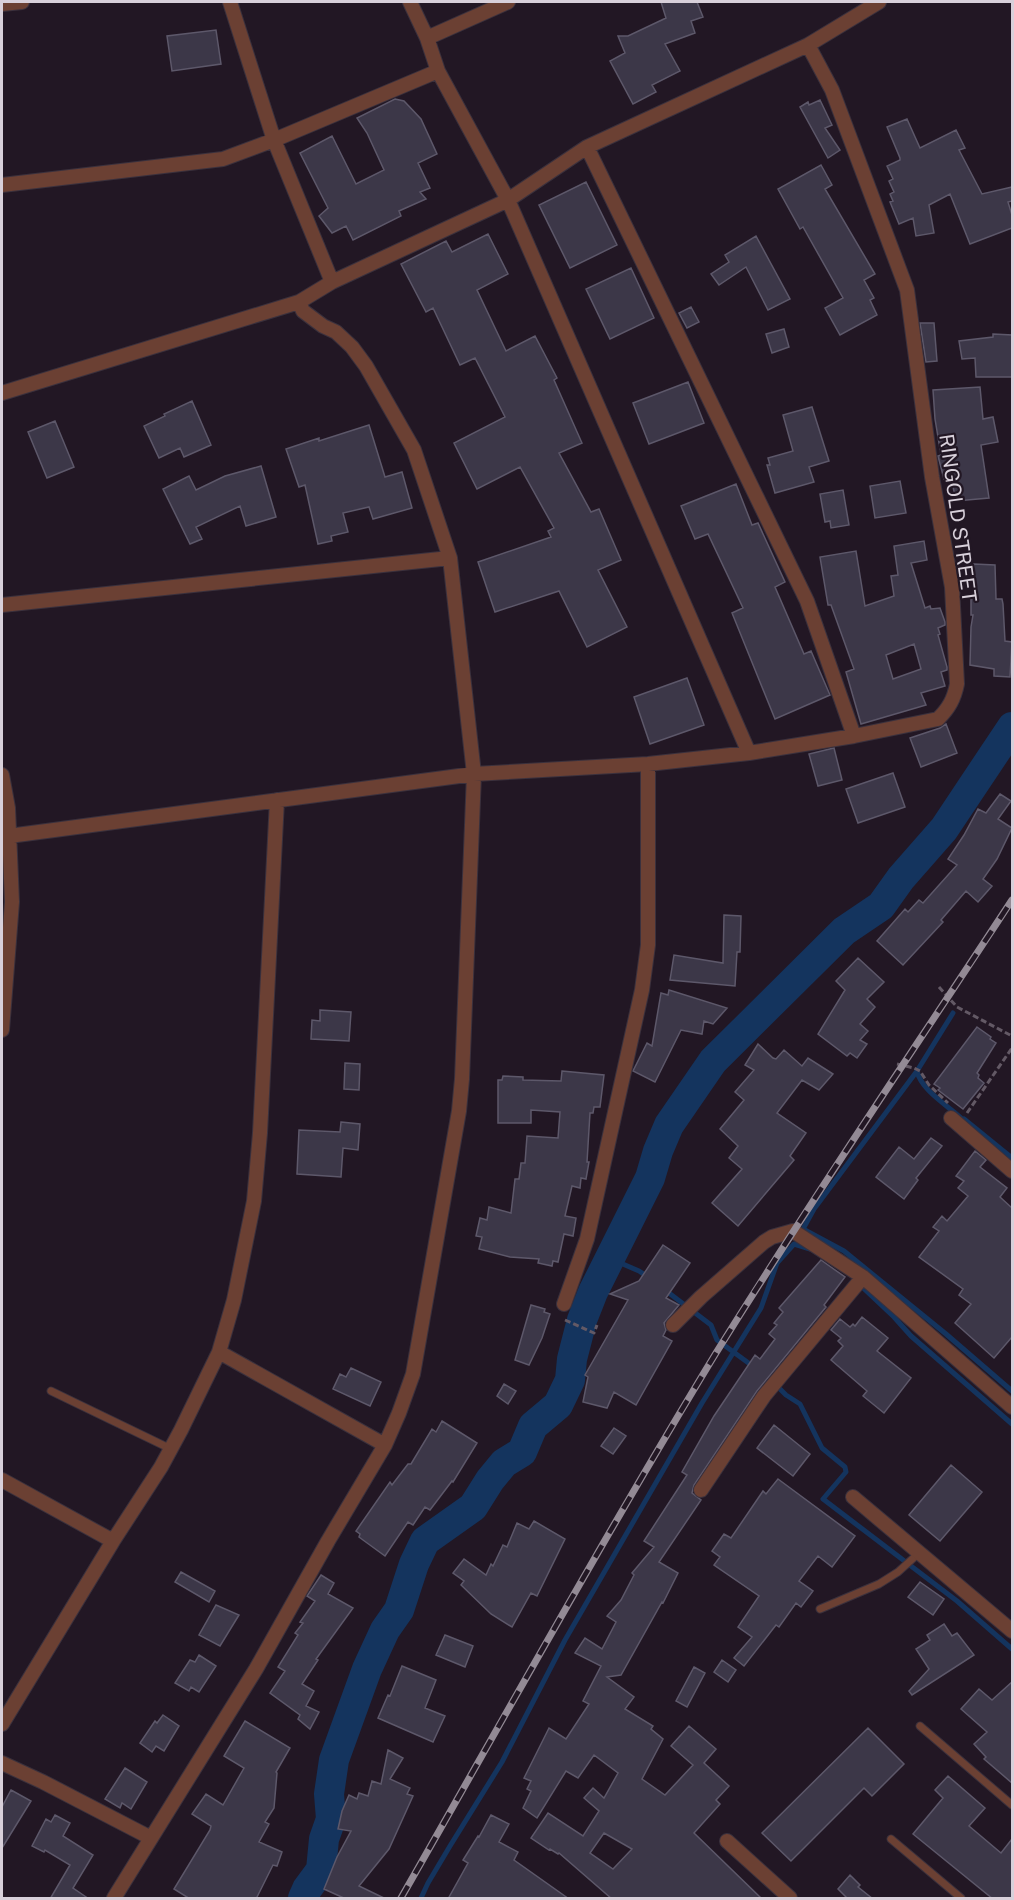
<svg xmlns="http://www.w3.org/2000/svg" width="1014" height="1900" viewBox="0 0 1014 1900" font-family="'Public Sans',sans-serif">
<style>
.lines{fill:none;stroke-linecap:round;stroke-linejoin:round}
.stream{stroke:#14345e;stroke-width:5}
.river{stroke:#14345e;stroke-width:30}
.building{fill:#3c3748;stroke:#5d586a;stroke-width:1.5;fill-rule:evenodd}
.lane-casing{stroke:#3b313d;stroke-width:9}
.street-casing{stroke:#3b313d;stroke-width:16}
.path{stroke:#635965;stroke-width:3;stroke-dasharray:6 3;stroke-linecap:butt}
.lane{stroke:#6b4033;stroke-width:7}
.street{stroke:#6b4033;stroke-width:14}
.rail-casing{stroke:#938a95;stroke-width:7}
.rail{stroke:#221724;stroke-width:4.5;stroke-dasharray:14;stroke-linecap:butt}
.labels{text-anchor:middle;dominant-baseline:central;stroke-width:4.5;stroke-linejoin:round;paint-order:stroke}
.street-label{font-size:20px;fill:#d8d0da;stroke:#221724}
</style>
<rect width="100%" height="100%" fill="#221724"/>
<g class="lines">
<path class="stream" d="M953,1013L917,1071L814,1209L803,1229L844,1251L946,1334L1012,1391
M917,1071C921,1090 947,1105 961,1118
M964,1119L1012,1158
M609,1258L639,1271L648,1277
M859,1284L894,1317L911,1336L1012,1424
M665,1290L711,1325L717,1340L754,1367
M775,1384L786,1395L800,1404L822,1448L845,1467L846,1472L823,1499L957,1601L1012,1649
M421,1898L428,1883L450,1846L502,1762L565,1640L702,1403L761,1308L777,1263L794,1244L810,1249"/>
<path class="river" d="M303,1898L307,1889L321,1870L324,1839L331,1819L329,1794L334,1760L367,1669L385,1630L399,1610L414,1564L425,1541L473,1507L490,1480L504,1463L522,1452L533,1426L558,1405L570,1380L572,1359L582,1320L593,1292L650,1178L658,1151L669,1125L713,1061L844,931L881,906L901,878L944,829L1012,727"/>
</g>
<path class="building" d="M661,2H697L703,17L691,21L695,33L665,44L680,71L652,85L656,92L633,104L610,61L625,53L618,36H628L666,18Z
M216,30L221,64L172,71L167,36Z
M395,99L404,101L421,119L437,154L418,163L430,188L420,192L426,199L399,211L401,216L353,240L346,226L332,233L319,216L328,208L300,153L332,136L356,184L384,170L367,133L357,118Z
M820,100L832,125L825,128L840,150L828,158L800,107L808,102L809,105Z
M907,119L920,148L956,130L965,148L959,150L982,194L1012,187V201L1008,202L1012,215V228L970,244L950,194L929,205L934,233L916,236L913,218L899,224L890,202L893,201L890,194L894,192L889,181L893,179L887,166L900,160V158L887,127Z
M821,165L832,185L825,189L875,274L864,280L874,298L870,300L877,315L840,335L825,308L843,298L803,227L800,229L778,189Z
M586,182L617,245L570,268L539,205Z
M488,234L508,274L477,290L506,351L535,336L557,378L554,380L582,443L559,453L591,512L599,509L621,560L598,570L627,627L587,647L559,591L495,612L478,562L551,537L548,531L554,528L520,467L477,489L454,443L505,417L475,358L460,365L433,308L426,312L401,264L446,241L452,252Z
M756,236L790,299L768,310L746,267L719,285L711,274L729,262L725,255Z
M631,268L654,318L610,339L586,289Z
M691,307L699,322L687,328L679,313Z
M920,323H934L937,361L926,362Z
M784,329L789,347L772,353L766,334Z
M993,334L1012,335V377H976L975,358L962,359L959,341L993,337Z
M688,382L704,423L649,444L633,403Z
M980,387L983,419L993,417L998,442L981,445L989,498L956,501L951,477L944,479L938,456L941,455L935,419L933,390Z
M192,401L211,445L184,457L180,448L159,458L144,426L165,416L164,414Z
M812,407L829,461L809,467L814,482L775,493L767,465H770L768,458L793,451L783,415Z
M55,421L74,467L47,478L28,432Z
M369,425L385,477L402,472L412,508L373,519L369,507L343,513L348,532L331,536L332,541L318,544L305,485L299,487L286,449L319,438V441Z
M261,466L276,517L246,526L240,506L196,527L202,539L190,544L163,489L189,476L196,490L225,476Z
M900,481L906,513L875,518L870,486Z
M736,484L752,525L758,523L785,582L775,587L804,654L811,651L830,695L775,719L732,613L743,608L708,534L695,539L681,506Z
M843,490L849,525L831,528L830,521L825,522L820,494Z
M924,541L927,560L911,563L925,608L930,606L931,609L940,608L945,622V625L938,628L940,634L938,635L947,667V670L941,672L945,686L921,693L926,705L861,724L846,672L854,669L831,605H828L820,557L856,551L865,606L894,596L891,576L898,575L894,546ZM914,644L921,669L893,679L886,655Z
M974,564L995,565L996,599H1002L1003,604L1005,641L1012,642L1010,677L994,676V669L970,665L971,627L973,615H971V598H974Z
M687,678L704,725L650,744L634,697Z
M946,724L957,753L921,767L910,738L940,728Z
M834,748L842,780L818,786L809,754Z
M893,773L905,807L858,823L846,789Z
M1000,794L1011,801L998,819L1012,828L997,859L983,879L992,886L978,902L966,891L941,920L943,922L903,965L877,941L905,909L908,912L919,900L923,903L957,865L948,859L964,835L978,809L986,813Z
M724,915L741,916L740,952H737L735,986L670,980L674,955L723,963Z
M858,958L884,982L867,999L875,1007L860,1024L868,1031L860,1040L867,1044L857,1058L850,1053L847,1056L818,1034L845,990L836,981Z
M669,990L727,1008L713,1024L704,1021L702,1034L681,1030L655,1082L633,1071L647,1043L652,1046L661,993L668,995Z
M320,1010L351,1012L349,1041L311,1039L312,1020L320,1021Z
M977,1027L991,1037L990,1039L996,1043L977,1073L979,1075L978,1078L984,1083L963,1109L938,1090L940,1088L934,1084Z
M758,1044L773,1058L776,1059L784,1050L802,1066L808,1058L833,1074L819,1090L802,1080L777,1113L806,1133L790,1156L794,1160L738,1226L712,1203L742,1169L729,1158L738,1146L720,1129L744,1100L735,1092L754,1070L745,1065Z
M345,1063L360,1064L359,1090L344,1089Z
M562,1071L604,1075L600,1107H594L593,1113H590L587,1162H589L586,1179L581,1178L580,1188L572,1186L565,1216L576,1218L573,1236L564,1234L558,1262L553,1261L552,1266L538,1263L539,1259L510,1257L479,1249L482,1237L476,1236L480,1218L487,1220L489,1207L511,1213L515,1179H519L521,1163H525L527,1136L558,1138L560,1112L531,1110V1123H498V1080H502L503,1076L523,1077V1080L561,1081Z
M341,1122L360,1124L358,1150L343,1148L341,1177L297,1174L299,1130L340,1132Z
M931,1138L942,1146L916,1178L918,1180L904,1199L876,1177L899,1147L914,1159Z
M975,1151L986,1160L980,1167L1007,1188L1000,1197L1012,1208V1337L994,1358L955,1323L971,1304L959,1295L963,1289L919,1257L939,1231L933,1227L942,1216L947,1221L968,1196L958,1188L964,1181L956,1176Z
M663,1245L690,1263L666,1298L679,1305L664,1323L666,1330L663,1336L672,1341L636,1405L614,1392L607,1408L583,1402L588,1377L585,1375L628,1300L610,1294L639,1281Z
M821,1260L845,1277L824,1305L826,1307L757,1391L694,1485L692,1493L701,1500L659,1562L678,1573L663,1603L662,1602L621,1675L607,1677L634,1697L625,1709L653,1726L651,1729L663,1739L642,1779L665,1795L693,1765L671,1746L689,1726L716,1749L704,1763L729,1786L716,1800L720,1804L694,1833L762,1899H612L559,1853L558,1854L550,1849L549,1850L531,1838L548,1813L583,1836L599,1811L584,1798L593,1788L604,1798L618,1773L594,1755L578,1778L566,1771L537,1818L523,1808L531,1791L527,1789L531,1781L524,1778L549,1728L566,1739L589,1704L583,1701L601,1666L575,1653L585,1638L602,1649L616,1622L607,1616L621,1600L634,1575L632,1573L654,1547L644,1541L687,1475L682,1472L714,1416L755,1355L760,1359L775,1339L769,1334L777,1325L774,1323L783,1312L779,1308ZM604,1833L632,1849L613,1869L590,1853Z
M531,1305L545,1309L544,1312L550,1314L542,1338L529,1365L515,1360Z
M862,1317L888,1338L877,1351L911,1378L884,1413L863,1396L867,1391L831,1360L843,1346L838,1341L841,1338L831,1330L840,1319L850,1327L853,1324L855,1326Z
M351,1368L381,1382L370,1406L333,1389L340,1374L346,1377Z
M504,1384L516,1391L508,1404L497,1396Z
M442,1421L477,1443L453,1482L452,1481L430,1510L425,1507L413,1525L408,1522L385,1556L363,1540L359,1537L360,1534L356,1531L390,1482L392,1485L408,1464H411L432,1429L436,1432Z
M774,1425L810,1454L793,1476L757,1448Z
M614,1428L626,1436L613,1454L601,1446Z
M951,1465L982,1492L940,1541L909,1515Z
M778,1479L855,1536L832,1567L818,1556L799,1581L813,1591L801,1607L796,1603L779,1627L776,1625L744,1666L734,1658L752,1637L738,1627L759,1596L714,1565L720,1557L712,1551L724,1534L731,1538L763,1491L766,1494Z
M534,1521L565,1539L537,1596L531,1593L512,1627L491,1614L461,1585L464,1581L453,1573L464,1559L486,1575L491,1564L493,1566L503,1545L507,1547L517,1523L529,1529Z
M181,1572L215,1591L209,1602L175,1582Z
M321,1575L334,1583L328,1594L353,1608L316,1659L318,1660L302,1684L314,1691L306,1706L319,1712L310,1729L298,1719L300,1715L270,1693L285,1671L278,1667L298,1635L295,1633L303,1623L300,1622L315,1601L307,1596Z
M920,1582L944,1599L933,1615L908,1597Z
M216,1605L239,1615L220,1646L199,1635Z
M944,1624L952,1636L957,1633L974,1655L912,1695L909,1691L929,1669L916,1649L930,1640L927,1635Z
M445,1635L473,1646L465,1667L436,1655Z
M199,1655L216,1666L199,1692L191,1687L189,1691L175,1683L190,1660L195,1662Z
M722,1660L736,1670L728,1682L714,1672Z
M402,1666L436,1680L425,1708L445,1716L433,1742L378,1718L388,1695L390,1696Z
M694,1667L705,1673L687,1707L676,1701Z
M1012,1682V1783L984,1759L986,1757L974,1744L987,1732L961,1709L979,1689L992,1700Z
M163,1715L179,1726L164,1751L156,1746L152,1752L140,1743L155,1721L157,1723Z
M245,1721L290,1748L276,1772L277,1773L274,1808L265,1822L269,1824L259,1842L282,1852L277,1866L273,1865L256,1899H190L174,1889L210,1830L211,1826L192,1814L206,1794L223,1805L244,1768L224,1756Z
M868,1728L904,1764L872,1796L864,1788L791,1861L762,1833Z
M388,1750L403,1758L390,1779L410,1788L407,1794L413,1796L389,1849L359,1886L386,1899H346L324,1889L337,1857L351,1831L338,1829L342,1811L349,1795L357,1799L359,1793L368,1796L372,1781L381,1784Z
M125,1768L147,1782L131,1809L122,1803L120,1808L105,1799Z
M948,1776L985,1808L969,1826L1001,1853L1012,1839V1899H993L913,1834L943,1798L935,1790Z
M11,1790L31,1801L2,1848V1807Z
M55,1815L70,1823L63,1836L93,1855L73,1888L89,1899H50L70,1865L45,1850L44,1852L32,1846L46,1819L51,1822Z
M491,1815L509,1824L499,1842L518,1852L514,1860L569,1899H448L468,1863L463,1860L478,1836L479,1837Z
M850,1875L860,1885L858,1887L873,1899H848L838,1889Z"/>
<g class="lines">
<g class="lane-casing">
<path id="lane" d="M51,1391L171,1449
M820,1609L879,1584L898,1572L919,1553
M920,1726L1012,1805
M891,1839L961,1898"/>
</g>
<g class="street-casing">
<path id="street" d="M410,2L427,38L438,71L508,200L749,753
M2,4L22,2
M427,38L508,2
M587,147L807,601L854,736
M2,185L223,159L274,140L438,71
M332,282L508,200L587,147L808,45L879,2
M2,393L299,302
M2,605L450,558
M2,775L8,808L12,902L2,1030
M9,836L474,774L648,764L749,753L854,736L938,719C949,708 954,699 957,684L952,587L932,477L907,290L832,90L808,45
M951,1118L1012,1171
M564,1304L587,1239L642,990L648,945V764
M673,1325L701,1297L764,1242L772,1237L793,1231L863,1277L1012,1407
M219,1352L385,1445
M2,1480L113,1541
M701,1490L764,1396L863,1277
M853,1497L1012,1631
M2,1724L113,1541L161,1467L181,1430L219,1352L234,1300L254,1201L260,1133L277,800
M2,1763L43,1782L151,1838
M727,1841L790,1898
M114,1898L256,1669L328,1541L385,1445L399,1413L413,1374L459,1111L462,1079L474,774L450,558L414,450L366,366L352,347L336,332L323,326L303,311L299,302L332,282L274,140L230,2"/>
</g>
<path class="path" d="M939,987L957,1007L1012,1036
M897,1064L914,1068L920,1071L929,1085L948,1103
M967,1113L1012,1048
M565,1320L594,1333L597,1325"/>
<use href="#lane" class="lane"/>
<use href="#street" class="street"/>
<g class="rail-casing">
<path id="rail" d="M401,1898C505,1716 607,1532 716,1353C811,1200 913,1051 1012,900"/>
</g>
<use href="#rail" class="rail"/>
</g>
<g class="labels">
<g class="street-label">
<text transform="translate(958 518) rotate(82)">RINGOLD STREET</text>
</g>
</g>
<rect width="1014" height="1900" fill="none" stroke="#d8d0da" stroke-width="6"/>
</svg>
